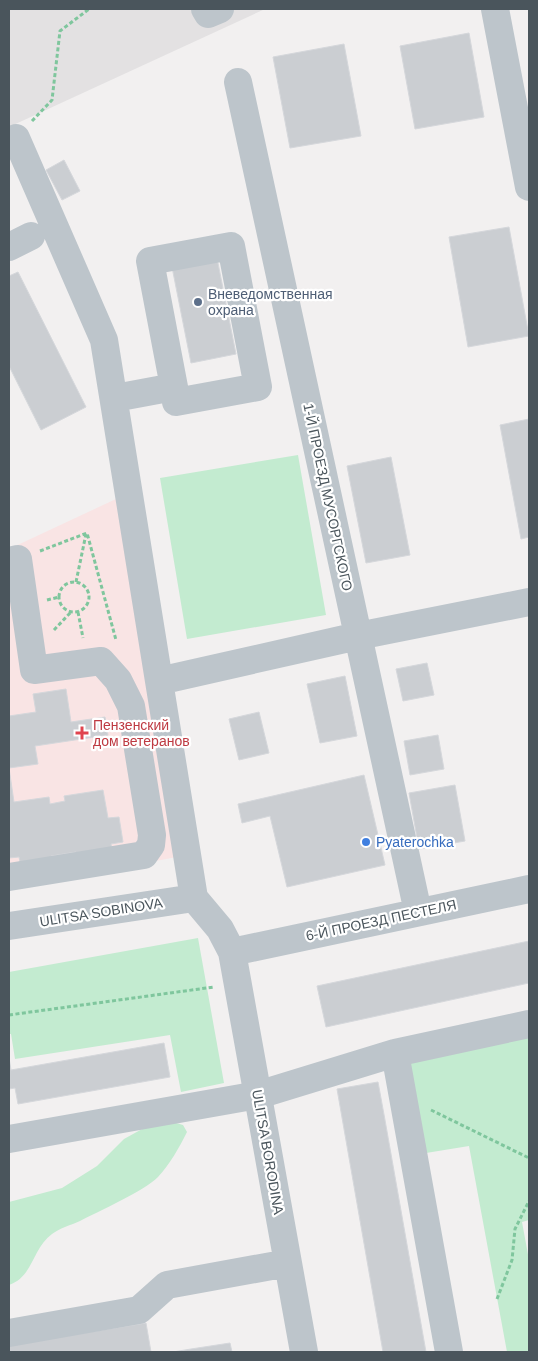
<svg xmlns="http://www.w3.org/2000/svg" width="538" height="1361" viewBox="0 0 538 1361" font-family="Arial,sans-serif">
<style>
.education{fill:#e3e1e2}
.medical{fill:#f9e4e4}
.green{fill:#c3ebd0}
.building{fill:#cbced2;stroke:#d5d7db}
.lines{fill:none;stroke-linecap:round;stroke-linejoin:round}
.path{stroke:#7fc69d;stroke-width:3;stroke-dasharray:4 2.5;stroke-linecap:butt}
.minor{stroke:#bdc5cb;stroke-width:28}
.service-dot{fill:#5c6f8a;stroke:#fff;stroke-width:2}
.health-dot{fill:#e0444e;stroke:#fff;stroke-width:2}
.shop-dot{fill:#3f7fe0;stroke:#fff;stroke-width:2}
.labels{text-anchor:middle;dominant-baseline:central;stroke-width:4.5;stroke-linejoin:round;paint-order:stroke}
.service-label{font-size:14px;fill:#4e5e75;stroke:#fff;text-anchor:start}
.street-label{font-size:14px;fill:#4a555c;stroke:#fff}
.health-label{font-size:14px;fill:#be3a42;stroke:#fff;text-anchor:start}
.shop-label{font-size:14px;fill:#366cbe;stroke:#fff;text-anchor:start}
</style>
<rect width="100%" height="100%" fill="#f2f0f0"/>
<path class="education" d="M9,9H265L9,127Z"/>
<path class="medical" d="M116,499L177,857L9,888V549Z"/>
<path class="green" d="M298,455L326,615L187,639L160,478Z
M198,938L224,1083L181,1092L170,1035L15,1059L11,1034H9V972Z
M529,1033V1220L522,1222L529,1260V1352H507L469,1146L426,1153L408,1055Z
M173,1122L183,1125L187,1132C179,1148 170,1164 158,1177C144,1191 99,1211 80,1221C71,1225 60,1228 52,1234C32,1249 33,1277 9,1285V1202L62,1188L97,1166L124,1139L153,1123Z"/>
<path class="building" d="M469,33L484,117L415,129L400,46Z
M344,44L361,136L290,148L273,57Z
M64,160L80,191L62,200L46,170Z
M509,227L529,336L468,347L449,237Z
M216,253L236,354L191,363L171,262Z
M18,272L86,407L41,430L9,366V276Z
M529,419V537L521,539L500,425Z
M391,457L410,555L366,563L347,466Z
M427,663L434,695L403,701L396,669Z
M345,676L357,736L320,743L307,684Z
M66,689L71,722L105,717L108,735L35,746L38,764L9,768L14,802L49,797L50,804L65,801L64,796L103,790L108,818L119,817L123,842L111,844L113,855L77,862L76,852L51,856L52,862L21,867L19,857L9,858V716L36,712L33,694Z
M259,712L269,753L239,760L229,719Z
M438,735L444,769L410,775L404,741Z
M364,775L385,865L287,887L270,816L242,823L238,804Z
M455,785L465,841L419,849L409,793Z
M529,941V983L326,1027L317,986Z
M164,1043L170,1077L18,1104L15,1088L9,1089V1058L11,1070Z
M378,1082L385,1120L426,1352H383L337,1089Z
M146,1323L151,1352H9V1345Z
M230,1343L232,1352H173L191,1349Z"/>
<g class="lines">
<path class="path" d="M32,121L52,100L60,31L89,9
M40,551L87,533L116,640
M76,582L86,534
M59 597a15 15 0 1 1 30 0a15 15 0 1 1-30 0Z
M47,600L59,597
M78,612L83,638
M54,630L71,612
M9,1015L214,987
M431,1110L529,1158
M497,1299L512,1260L515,1229L529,1201"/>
<path class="minor" d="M205,9L208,14L220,9
M495,9L529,187
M238,82L418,912
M9,141L16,138L104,340L194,898L220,929L232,952L304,1352
M9,247L31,236
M115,398L174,387L150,261L231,246L258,387L176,402L174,387
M9,561L18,559L34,670L101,661L118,680L131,706L152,835L151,845L144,855L9,877
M159,681L358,636L529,602
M9,926L194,898
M232,952L529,889
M395,1053L449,1352
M9,1139L258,1095L395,1053L529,1024
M9,1333L139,1310L167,1285L288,1263"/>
</g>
<circle class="service-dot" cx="198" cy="302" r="5"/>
<path class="health-dot" d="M79.5 725.5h5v5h5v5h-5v5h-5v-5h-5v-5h5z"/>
<circle class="shop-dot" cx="366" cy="842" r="5"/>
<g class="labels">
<g class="service-label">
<text x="208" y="294">Вневедомственная<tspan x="208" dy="16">охрана</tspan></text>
</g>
<g class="street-label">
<text transform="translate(328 497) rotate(78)">1-Й ПРОЕЗД МУСОРГСКОГО</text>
<text transform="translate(101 912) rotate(-9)">ULITSA SOBINOVA</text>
<text transform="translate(381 920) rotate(-12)">6-Й ПРОЕЗД ПЕСТЕЛЯ</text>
<text transform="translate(268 1152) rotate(80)">ULITSA BORODINA</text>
</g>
<g class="health-label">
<text x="93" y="725">Пензенский<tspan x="93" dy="16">дом ветеранов</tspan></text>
</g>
<g class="shop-label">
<text x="376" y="842">Pyaterochka</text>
</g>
</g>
<rect width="538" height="1361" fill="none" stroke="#4a555c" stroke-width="20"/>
</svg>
